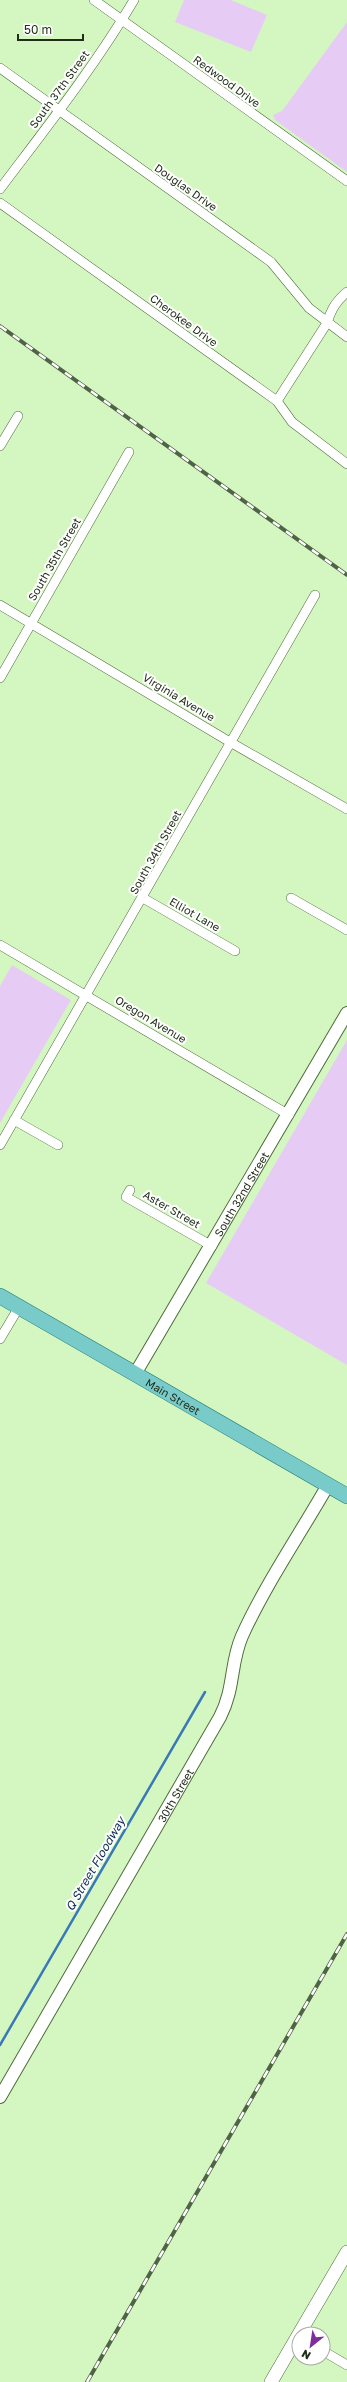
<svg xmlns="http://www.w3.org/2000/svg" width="347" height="2382" viewBox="0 0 347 2382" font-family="'Golos Text',sans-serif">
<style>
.green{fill:#e6ccf4}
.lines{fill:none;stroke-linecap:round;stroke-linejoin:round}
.stream{stroke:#3a78b7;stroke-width:2.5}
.minor-casing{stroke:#4f6c3c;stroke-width:10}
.tertiary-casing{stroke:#4f6c3c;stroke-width:14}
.secondary-casing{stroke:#4f6c3c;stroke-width:14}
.primary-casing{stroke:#207d76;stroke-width:16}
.minor{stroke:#fff;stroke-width:9}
.tertiary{stroke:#fff;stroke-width:12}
.secondary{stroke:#fff;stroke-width:13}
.primary{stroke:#79cbca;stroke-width:15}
.rail-casing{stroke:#516346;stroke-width:4}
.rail{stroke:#fff;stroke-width:2.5;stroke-dasharray:8;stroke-linecap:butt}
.labels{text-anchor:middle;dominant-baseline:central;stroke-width:4;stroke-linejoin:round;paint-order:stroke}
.street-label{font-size:11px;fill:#222e1a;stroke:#fff}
.water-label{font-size:12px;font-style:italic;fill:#0d2e54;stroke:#fff}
</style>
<rect width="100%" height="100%" fill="#d4f7c1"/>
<path class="green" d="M184,0H231L267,15L251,52L175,22Z
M347,22V172L275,120L273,115L282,111Z
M12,965L71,1000L0,1123V986Z
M347,1040V1365L206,1283Z"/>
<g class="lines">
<path class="stream" d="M0,2045L205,1692"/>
<g class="minor-casing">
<path id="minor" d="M94,0L347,181
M0,68L271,262L309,308L347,337
M0,189C46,128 95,66 134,0
M0,203L277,401L292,422L347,464
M277,401L327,323C331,310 336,301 347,292
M0,446L18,416
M0,605L230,742L347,809
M0,678L129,452
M143,898L235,951
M291,898L347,930
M0,945L289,1115
M14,1120L58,1145
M0,1145L315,595
M130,1190L126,1197L212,1246
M0,1339L19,1307
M323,2351L347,2365"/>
</g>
<g class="tertiary-casing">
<g id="tertiary">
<path id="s1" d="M135,1374L347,1013"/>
<path id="s2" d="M0,2097L220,1717C235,1688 230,1663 242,1636C265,1585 300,1534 328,1485"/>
</g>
</g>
<g class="secondary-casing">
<path id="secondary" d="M299,2334L347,2252
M271,2382L299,2334"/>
</g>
<g class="primary-casing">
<g id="primary">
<path id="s3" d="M0,1296L347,1496"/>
</g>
</g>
<use href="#minor" class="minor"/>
<use href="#tertiary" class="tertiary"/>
<use href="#secondary" class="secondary"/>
<use href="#primary" class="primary"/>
<g class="rail-casing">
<path id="rail" d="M0,326L347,575
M87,2382L347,1934"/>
</g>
<use href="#rail" class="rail"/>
</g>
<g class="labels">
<g class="street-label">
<text transform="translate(227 81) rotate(36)">Redwood Drive</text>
<text transform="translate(59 89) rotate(-54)">South 37th Street</text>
<text transform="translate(186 187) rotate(35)">Douglas Drive</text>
<text transform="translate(184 320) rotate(36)">Cherokee Drive</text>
<text transform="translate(54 559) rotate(-60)">South 35th Street</text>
<text transform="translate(179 697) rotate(31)">Virginia Avenue</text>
<text transform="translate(155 852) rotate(-61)">South 34th Street</text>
<text transform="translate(195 914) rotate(30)">Elliot Lane</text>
<text transform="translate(151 1019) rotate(31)">Oregon Avenue</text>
<text stroke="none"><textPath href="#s1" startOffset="209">South 32nd Street</textPath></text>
<text transform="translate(172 1209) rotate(30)">Aster Street</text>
<text stroke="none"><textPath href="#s3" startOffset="200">Main Street</textPath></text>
<text stroke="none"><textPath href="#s2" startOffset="349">30th Street</textPath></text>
</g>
<g class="water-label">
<text transform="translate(95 1864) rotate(-60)">Q Street Floodway</text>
</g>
</g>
<g transform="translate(311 2346) rotate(210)"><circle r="19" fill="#ffffff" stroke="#a7aba3"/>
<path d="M0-3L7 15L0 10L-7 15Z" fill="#7d2e9e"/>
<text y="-6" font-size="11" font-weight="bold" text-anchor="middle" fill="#222e1a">N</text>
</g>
<path d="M18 34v6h65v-6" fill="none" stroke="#222e1a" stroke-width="2"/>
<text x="24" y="34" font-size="12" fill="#222e1a" stroke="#ffffff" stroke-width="3" paint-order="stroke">50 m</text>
</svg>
